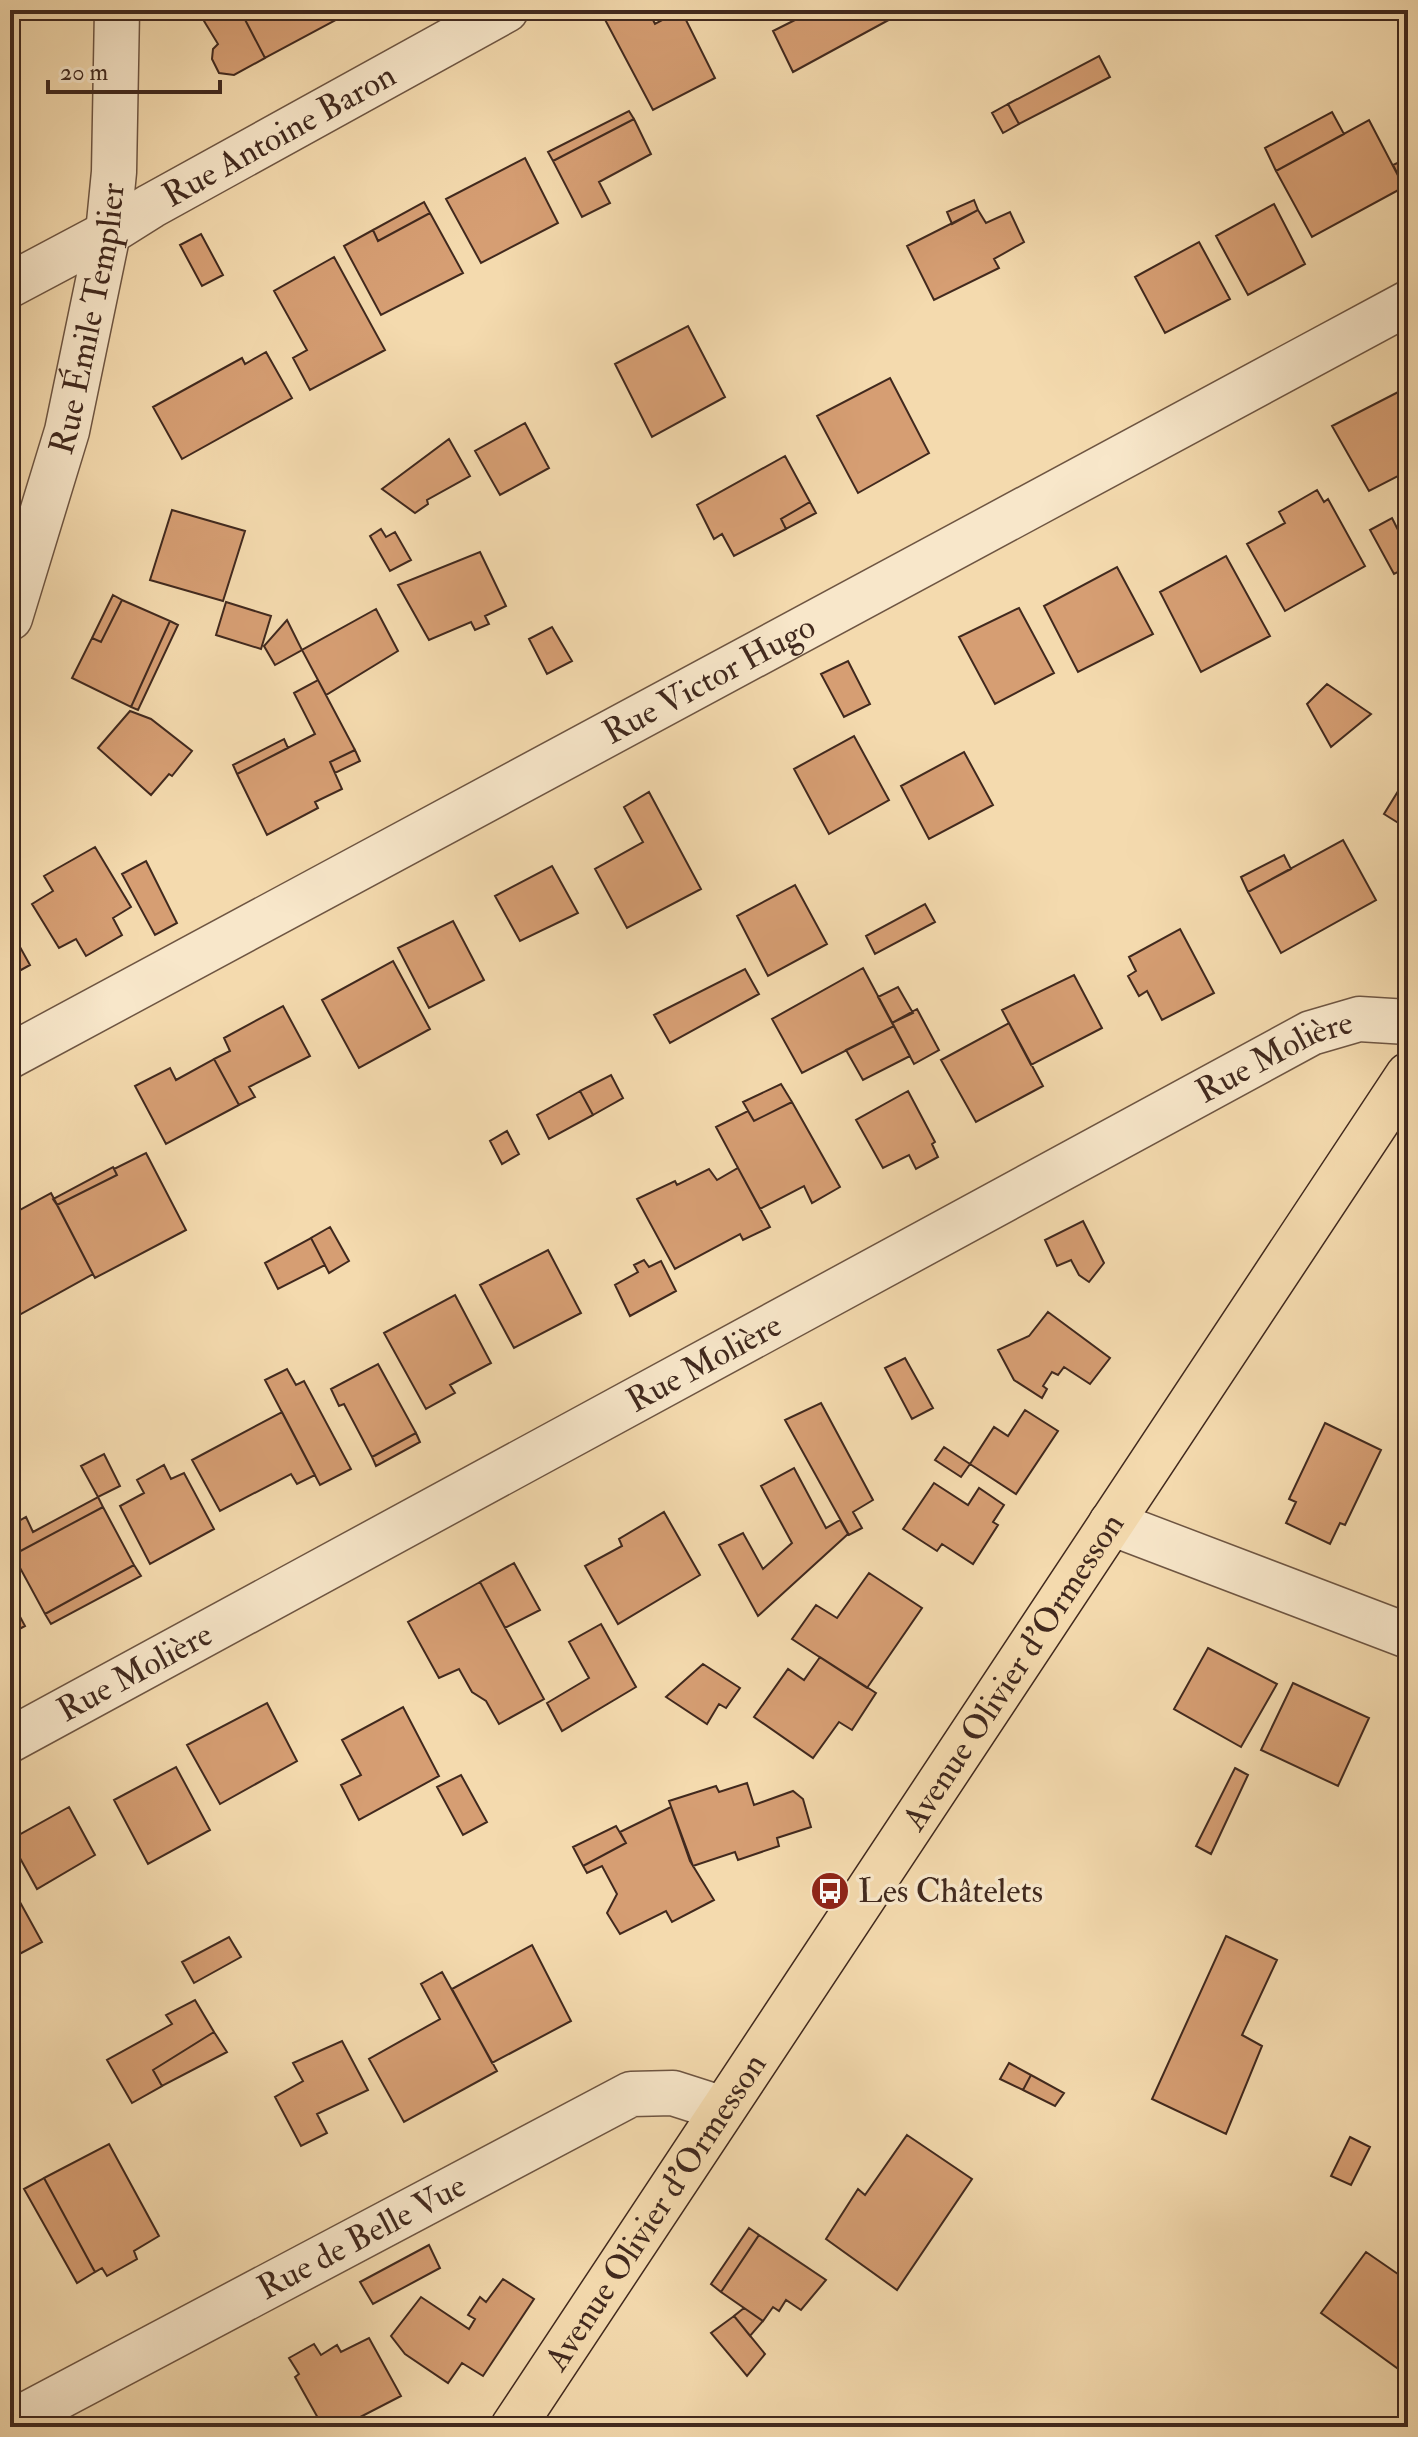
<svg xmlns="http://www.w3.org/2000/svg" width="1418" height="2437" viewBox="0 0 1418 2437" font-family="'IM FELL Double Pica',serif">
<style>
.building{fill:#d69e73;stroke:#41291e;stroke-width:2}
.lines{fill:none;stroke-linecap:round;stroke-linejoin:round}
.minor-casing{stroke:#6e5542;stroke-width:47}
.major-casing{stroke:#41291e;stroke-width:47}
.minor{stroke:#f8e7ca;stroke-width:44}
.major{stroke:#f4daae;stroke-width:44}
.labels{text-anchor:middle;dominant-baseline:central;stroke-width:7;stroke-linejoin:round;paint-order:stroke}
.street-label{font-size:34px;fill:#41291e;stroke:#f8e7ca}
.poi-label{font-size:34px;fill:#41291e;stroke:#f8e7ca;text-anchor:start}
</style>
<rect width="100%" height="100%" fill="#f4daae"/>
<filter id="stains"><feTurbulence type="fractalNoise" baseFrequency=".0025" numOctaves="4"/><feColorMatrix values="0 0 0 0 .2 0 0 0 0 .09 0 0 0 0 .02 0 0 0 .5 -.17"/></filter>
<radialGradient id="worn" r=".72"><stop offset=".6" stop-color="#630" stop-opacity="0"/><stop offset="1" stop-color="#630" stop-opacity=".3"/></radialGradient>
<path class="building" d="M205,10H240L265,58L234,75L219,73L212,59L213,49L218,44L204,21L209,17Z
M240,10H347L349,13L265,58Z
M610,10H648L655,24L681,10L715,78L653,110L602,14Z
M792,10H893L896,16L793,72L773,31L797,19Z
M1099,56L1110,77L1019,124L1008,104Z
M1008,104L1019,124L1003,133L992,113Z
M629,111L634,119L553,161L548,152Z
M1332,112L1344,134L1276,171L1265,148Z
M634,119L651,154L599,182L610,203L582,217L553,161Z
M1369,120L1404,187L1312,237L1276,171Z
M525,158L558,223L481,263L446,199Z
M1408,158V194L1393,165Z
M974,200L978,210L952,224L947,212Z
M424,202L430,213L378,241L373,230Z
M1274,204L1305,264L1248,295L1216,236Z
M978,210L986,223L1010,212L1024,242L994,259L999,268L934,300L907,246Z
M430,213L463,273L381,315L344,246L373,230L378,241Z
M201,234L223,275L202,286L180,245Z
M1199,242L1230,299L1165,333L1135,277Z
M334,257L385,350L310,390L293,358L307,350L274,291Z
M688,326L725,397L652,437L615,364Z
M266,352L292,398L182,459L153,407L242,358L245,364Z
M890,378L929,453L858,493L817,416Z
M1408,387V471L1369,491L1332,426Z
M525,423L549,468L500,495L475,451Z
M449,439L470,476L427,500L428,504L415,513L382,489Z
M785,456L810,502L781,519L786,529L734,556L722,534L714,539L697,505Z
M1317,490L1324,502L1328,499L1365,566L1285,611L1247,544L1285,523L1279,512Z
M810,502L816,513L786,529L781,519Z
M172,510L245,531L223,601L150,580Z
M1392,518L1408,550V567L1394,574L1370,530Z
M381,529L386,537L395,532L411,560L390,571L370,536Z
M480,552L506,606L485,616L489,624L475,630L471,622L429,640L398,585Z
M1226,556L1270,636L1201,672L1160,592Z
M1117,567L1153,634L1078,672L1044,606Z
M113,595L122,600L101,642L92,638Z
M122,600L170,621L131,707L72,678L92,638L101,642Z
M226,602L271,616L261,649L216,635Z
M1019,608L1054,673L995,704L959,637Z
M376,609L398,651L326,695L302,650Z
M287,620L302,650L275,665L264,646Z
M170,621L178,625L138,710L131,707Z
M552,627L572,661L547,674L529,639Z
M848,661L870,704L844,717L821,674Z
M318,680L355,750L330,762L342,789L315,802L318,808L267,835L237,774L315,734L294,693Z
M1327,684L1371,714L1331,747L1307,704Z
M130,711L151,719L192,751L172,776L169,774L151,795L98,748Z
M854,736L889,800L829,834L794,769Z
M284,739L288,748L237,774L233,765Z
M355,750L360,761L335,773L330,762Z
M964,752L993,805L929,839L901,786Z
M1408,775V829L1384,814Z
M649,792L701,889L627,928L595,869L643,842L624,807Z
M1343,840L1376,900L1281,953L1248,892Z
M95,847L131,907L113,918L122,935L86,956L76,939L59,948L32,904L53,891L44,876Z
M1284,855L1291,869L1248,892L1241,877Z
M146,861L177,923L155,935L122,874Z
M552,866L578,913L520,941L495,896Z
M795,885L827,944L768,976L737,916Z
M925,904L935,922L875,954L866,936Z
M453,921L484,980L429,1008L398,948Z
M10,929L30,965L10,976Z
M1180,929L1214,993L1162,1020L1147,991L1139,996L1128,976L1136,971L1129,957Z
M393,961L430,1029L359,1068L322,1000Z
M863,968L894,1026L802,1073L772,1019Z
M745,969L759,994L670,1043L654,1015Z
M1074,975L1102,1028L1031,1065L1002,1010Z
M898,987L913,1013L892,1023L878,997Z
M283,1006L310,1056L249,1087L255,1097L239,1105L214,1059L230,1051L224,1038Z
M917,1009L939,1050L914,1064L892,1023Z
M1009,1023L1043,1086L976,1122L941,1060Z
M894,1026L910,1056L863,1080L846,1050Z
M214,1059L239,1105L166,1144L135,1086L170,1068L176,1080Z
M611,1075L623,1098L593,1115L580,1091Z
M781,1084L792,1102L754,1121L743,1102Z
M580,1091L593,1115L549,1139L537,1115Z
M908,1091L935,1142L932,1144L938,1157L916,1169L909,1155L883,1168L856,1120Z
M792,1102L840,1187L812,1203L804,1186L760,1209L716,1127L748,1111L754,1121Z
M507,1131L519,1154L502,1164L490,1141Z
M146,1153L186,1230L95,1278L57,1205L117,1175L114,1169Z
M113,1167L117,1175L57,1205L53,1199Z
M738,1168L770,1227L743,1240L740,1234L675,1269L637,1199L675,1181L677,1185L709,1169L717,1180Z
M51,1193L93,1274L10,1320V1225L19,1221L14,1213Z
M1083,1221L1104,1263L1089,1282L1079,1275L1071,1260L1057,1266L1045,1240Z
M330,1227L349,1261L329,1273L311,1238Z
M311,1238L325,1265L278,1289L265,1263Z
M548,1250L581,1313L514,1348L480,1285Z
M644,1260L649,1267L661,1261L676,1291L630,1316L615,1285L638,1272L634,1265Z
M455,1295L491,1363L450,1385L455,1393L426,1409L384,1333Z
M1048,1312L1110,1358L1090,1384L1064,1367L1058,1375L1052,1372L1043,1386L1047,1389L1042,1398L1014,1380L998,1350L1029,1336Z
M905,1358L933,1408L912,1419L885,1368Z
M378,1364L416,1433L372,1457L344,1404L339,1406L331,1389Z
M287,1369L296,1385L304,1381L351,1469L320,1485L265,1380Z
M821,1403L873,1500L853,1512L862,1528L849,1535L785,1420Z
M1025,1410L1058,1431L1016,1494L970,1464L994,1427L1008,1436Z
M282,1412L315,1475L297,1484L291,1474L220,1511L192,1460Z
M1325,1423L1381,1450L1345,1525L1340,1523L1330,1544L1286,1523L1296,1502L1289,1499Z
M416,1433L420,1442L376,1466L372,1457Z
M944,1447L970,1464L961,1477L935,1460Z
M104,1454L120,1486L98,1497L81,1466Z
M164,1465L171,1479L184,1473L214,1529L150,1564L120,1506L144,1493L137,1480Z
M794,1468L826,1528L840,1520L848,1534L758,1616L719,1545L743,1533L763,1569L792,1543L761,1486Z
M934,1483L968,1505L979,1488L1004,1505L993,1522L998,1525L973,1564L942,1544L937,1551L903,1529Z
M98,1497L103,1507L13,1555L10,1551V1526L26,1517L33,1532Z
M103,1507L134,1565L45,1614L13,1555Z
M664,1512L700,1575L618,1624L585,1566L622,1546L619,1539Z
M514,1563L540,1610L505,1628L480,1582Z
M134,1565L141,1576L51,1624L45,1614Z
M869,1573L922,1608L867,1688L792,1639L816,1605L837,1618Z
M480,1582L544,1699L499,1724L486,1701L472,1692L459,1669L439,1678L408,1622Z
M10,1598L25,1626L10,1634Z
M601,1624L636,1687L562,1731L547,1703L589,1678L569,1642Z
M1208,1648L1277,1684L1241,1747L1174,1709Z
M820,1657L876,1693L852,1730L839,1722L813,1758L754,1717L788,1669L804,1680Z
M703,1664L740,1688L726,1708L719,1704L707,1724L666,1697Z
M1293,1683L1369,1718L1338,1786L1261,1750Z
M267,1703L297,1761L220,1804L187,1745Z
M403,1707L439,1776L359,1820L341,1785L361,1775L342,1740Z
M176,1767L210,1830L148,1864L114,1800Z
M1235,1768L1248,1775L1211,1854L1196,1846Z
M461,1775L487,1822L463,1835L437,1787Z
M747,1783L754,1805L793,1791L803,1799L811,1827L777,1838L779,1846L738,1860L735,1852L693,1866L669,1801L716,1786L719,1792Z
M69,1807L95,1855L37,1889L10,1840Z
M671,1807L690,1861L714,1900L672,1922L666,1911L620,1934L607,1913L617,1894L602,1866L587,1873L583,1866L626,1843L620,1832Z
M616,1826L626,1843L583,1866L573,1847Z
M10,1884L42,1942L10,1959Z
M1226,1936L1277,1960L1242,2035L1262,2046L1226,2134L1152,2099Z
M229,1937L241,1957L194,1983L182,1962Z
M532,1945L571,2021L492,2063L452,1989Z
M442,1972L497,2071L404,2122L369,2059L440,2019L421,1984Z
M195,2000L214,2032L153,2070L162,2086L132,2103L107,2060L172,2024L166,2015Z
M214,2032L227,2052L162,2086L153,2070Z
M342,2041L368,2090L317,2114L327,2133L301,2146L275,2097L303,2081L293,2063Z
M1009,2063L1031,2075L1023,2090L1000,2079Z
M1031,2075L1064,2093L1055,2106L1023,2090Z
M907,2135L972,2179L897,2290L826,2239L858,2189L865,2195Z
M1350,2137L1370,2147L1351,2185L1331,2176Z
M109,2144L159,2236L134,2251L137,2259L107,2276L102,2268L95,2272L44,2178Z
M44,2178L95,2272L77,2283L24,2189Z
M749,2228L759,2235L721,2292L711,2284Z
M759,2235L826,2280L801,2310L786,2300L779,2311L773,2307L763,2321L721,2292Z
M429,2245L440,2268L373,2304L360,2282Z
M1366,2252L1408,2281V2376L1321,2313Z
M503,2279L534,2299L483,2376L462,2363L448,2383L405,2354L391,2336L421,2297L469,2329L475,2319L468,2315L480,2297L486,2302Z
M744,2308L763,2321L750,2336L734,2316Z
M734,2316L765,2354L747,2376L711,2333Z
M369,2338L401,2396L341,2427H323L295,2377L299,2374L289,2358L314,2344L321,2355L337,2345L341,2352Z"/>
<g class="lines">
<g class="minor-casing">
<g id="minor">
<path id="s1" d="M10,285L108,233L151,206L506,10"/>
<path id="s2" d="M10,618L67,431L108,233L114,172L117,10"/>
<path id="s3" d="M10,1056L1408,303"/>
<path d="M1111,1523L1408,1636"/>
<path id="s4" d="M10,1740L1311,1033L1359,1019L1408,1022"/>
<path id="s5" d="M10,2423L631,2094L673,2093L723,2109"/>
</g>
</g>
<g class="major-casing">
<g id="major">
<path id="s6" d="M513,2427L1408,1075"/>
</g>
</g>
<use href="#minor" class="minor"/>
<use href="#major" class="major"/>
</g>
<defs>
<g id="bus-disc" transform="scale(2)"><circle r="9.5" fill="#8f2418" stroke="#f8e7ca"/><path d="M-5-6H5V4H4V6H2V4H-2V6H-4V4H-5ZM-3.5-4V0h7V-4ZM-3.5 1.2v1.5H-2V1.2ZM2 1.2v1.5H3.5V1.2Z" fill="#fff"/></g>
</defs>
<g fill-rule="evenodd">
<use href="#bus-disc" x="830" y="1891"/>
</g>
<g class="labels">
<g class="street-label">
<text stroke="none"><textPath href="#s1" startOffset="308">Rue Antoine Baron</textPath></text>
<text stroke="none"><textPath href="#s2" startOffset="310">Rue Émile Templier</textPath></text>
<text stroke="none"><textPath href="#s3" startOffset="794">Rue Victor Hugo</textPath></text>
<text stroke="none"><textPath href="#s4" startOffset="1438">Rue Molière</textPath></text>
<text stroke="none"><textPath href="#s4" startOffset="790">Rue Molière</textPath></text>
<text stroke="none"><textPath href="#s6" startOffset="906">Avenue Olivier d'Ormesson</textPath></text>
<text stroke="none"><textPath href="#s4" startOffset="142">Rue Molière</textPath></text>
<text stroke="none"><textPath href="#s6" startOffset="258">Avenue Olivier d'Ormesson</textPath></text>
<text stroke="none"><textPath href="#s5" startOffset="398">Rue de Belle Vue</textPath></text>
</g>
<g class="poi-label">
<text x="858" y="1891">Les Châtelets</text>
</g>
</g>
<rect width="1418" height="2437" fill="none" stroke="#f4daae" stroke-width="40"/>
<rect x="12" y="12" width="1394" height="2413" fill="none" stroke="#41291e" stroke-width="4"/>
<rect x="20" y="20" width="1378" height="2397" fill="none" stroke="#41291e" stroke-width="2"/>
<path d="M48 80v12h172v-12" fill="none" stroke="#41291e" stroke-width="4"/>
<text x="60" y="80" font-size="24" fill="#41291e" stroke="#f8e7ca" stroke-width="6" paint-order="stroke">20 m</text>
<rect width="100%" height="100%" filter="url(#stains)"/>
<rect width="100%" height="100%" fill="url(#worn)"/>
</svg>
